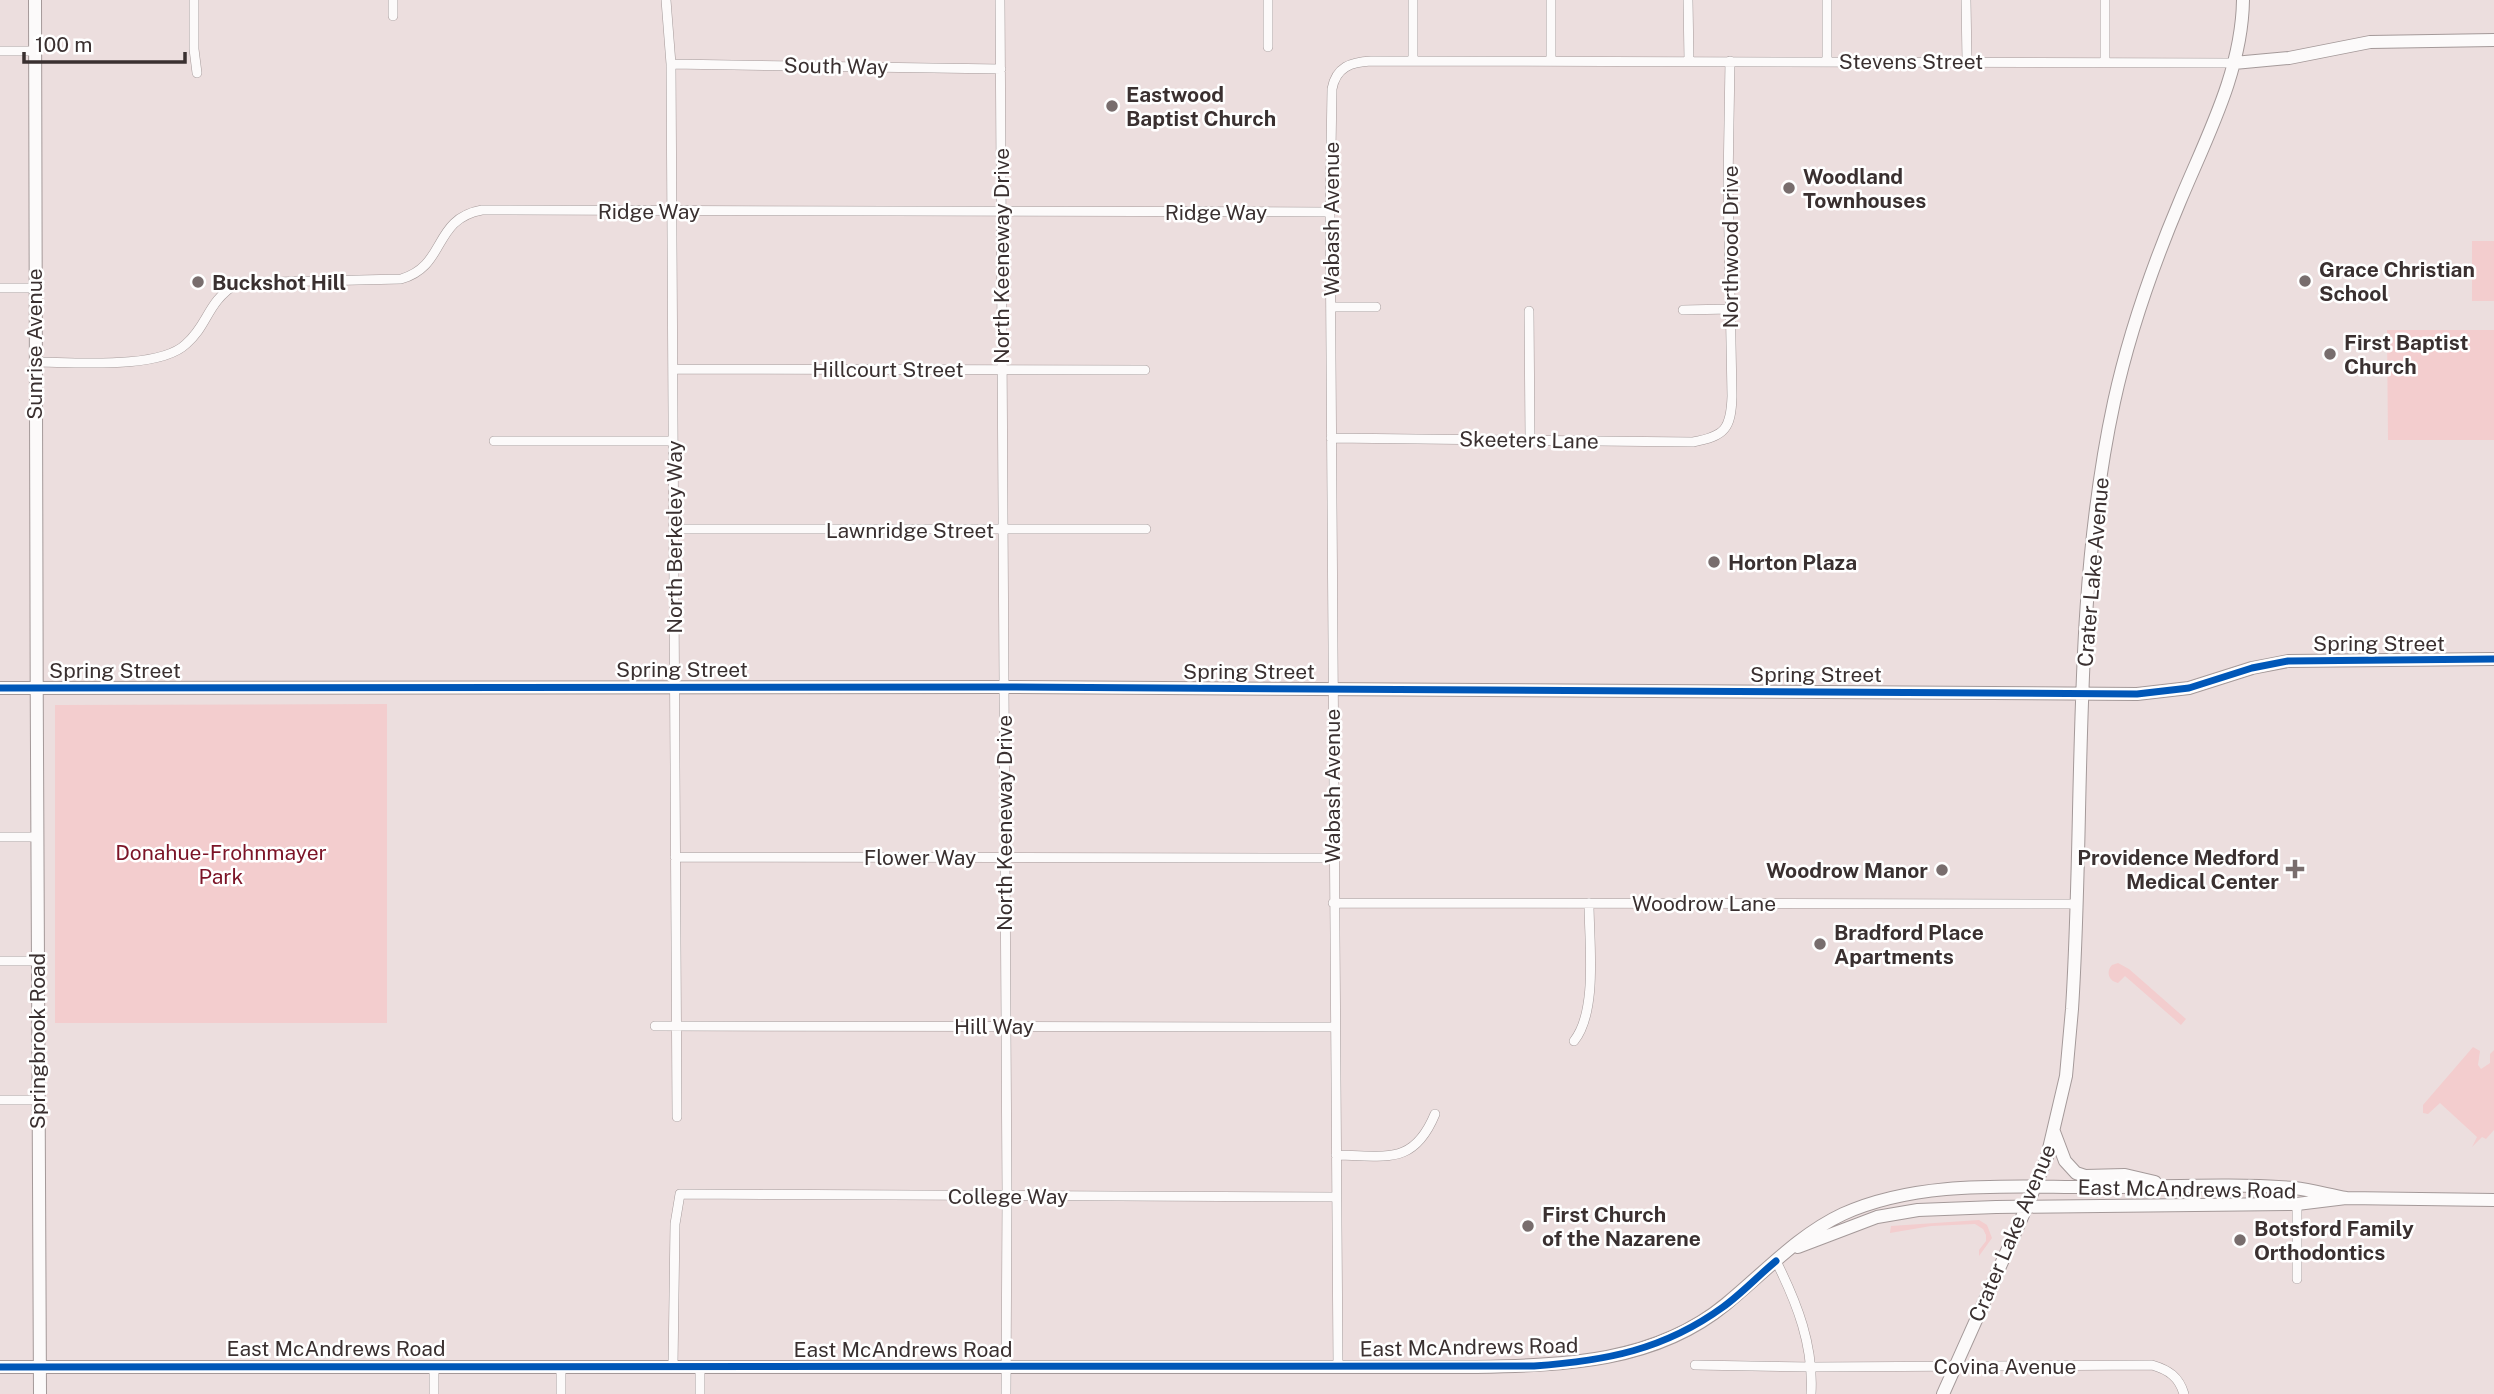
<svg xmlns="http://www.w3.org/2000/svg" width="2494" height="1394" viewBox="0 0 2494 1394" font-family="'Public Sans',sans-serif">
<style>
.green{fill:#f3cdce}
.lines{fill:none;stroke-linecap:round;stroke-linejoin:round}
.street-casing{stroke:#a49999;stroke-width:10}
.secondary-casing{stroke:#a49999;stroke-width:14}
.street{stroke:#fcfafa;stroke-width:9}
.secondary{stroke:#fcfafa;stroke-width:12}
.cycleway-casing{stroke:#fff;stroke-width:11}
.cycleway{stroke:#0057b8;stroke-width:7}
.poi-dot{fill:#786d6d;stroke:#fff;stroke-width:2.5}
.labels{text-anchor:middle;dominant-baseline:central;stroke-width:5;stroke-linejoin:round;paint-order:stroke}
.street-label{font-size:21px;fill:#3a3030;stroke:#fff}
.poi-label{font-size:21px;font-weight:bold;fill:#3a3030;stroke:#fff;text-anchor:start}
.park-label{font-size:21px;fill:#7c1427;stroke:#fff}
</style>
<rect width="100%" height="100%" fill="#ecdede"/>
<path class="green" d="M2472,241H2494V301H2472Z
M2387,330H2494V440H2388Z
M387,704V1023H55V705Z
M2118,963L2129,969L2186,1019L2181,1025L2125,976L2118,983C2108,981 2106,971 2112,965Z
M2473,1047L2480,1051L2478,1065L2481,1069L2490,1063V1054L2494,1050V1130L2486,1139L2482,1137L2472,1147L2477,1137L2440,1103L2428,1114L2423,1113V1105Z
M1979,1220L1987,1225L1992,1238L1979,1256V1250L1986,1241V1235L1983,1229L1975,1224L1931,1226L1890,1233L1891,1226Z"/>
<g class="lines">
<g class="street-casing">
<path id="street" d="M194,0V49L197,73
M393,0V16
M666,0L671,64L677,1117
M1000,0L1007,1196L1006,1394
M1413,0V61
M1551,0V61
M1688,0L1689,61
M1827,0V61
M1966,0L1967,61
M2105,0V62
M1268,47V0
M0,51H35
M671,64L1001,69
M0,288H34
M1331,307H1376
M1683,310L1730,309
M1529,311L1530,439
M34,362C72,362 159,370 186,344C209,324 206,303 237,283L401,279C447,266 432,219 482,210L1330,212
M673,369L1145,370
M1331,438L1693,442C1725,436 1731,429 1732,396L1728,184L1730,61
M494,441H673
M674,529H1146
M0,837H37
M675,857L1333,858
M1333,903L2075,904
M0,961H37
M655,1026L1334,1027
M1574,1041C1598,1011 1589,942 1589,903
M0,1100H38
M1336,1155C1385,1155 1413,1167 1435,1114
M2297,1204V1279
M1776,1261C1797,1303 1814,1346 1811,1394
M1695,1365L1811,1367L2152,1365C2169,1370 2179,1377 2184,1394
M561,1366V1394
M673,1366L675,1224L680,1194L1336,1197
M700,1366V1394
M1338,1367L1330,212L1332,89C1336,67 1351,62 1371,61L2234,63
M434,1394V1366"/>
</g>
<g class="secondary-casing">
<path id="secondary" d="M35,0C34,465 39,929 40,1394
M2234,63L2289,58L2370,42L2494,40
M0,688L1003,687L2137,694L2189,688L2252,668L2288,661L2494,659
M2054,1132L2065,1161L2076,1173L2085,1176L2125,1175L2155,1182
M1798,1247L1877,1217L1918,1210L1996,1207L2297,1204L2346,1198L2494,1200
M0,1367H1476C1563,1365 1655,1363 1726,1304C1764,1273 1798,1235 1843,1214C1923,1178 2018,1188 2104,1187C2167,1187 2231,1183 2294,1188C2311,1190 2329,1195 2346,1198
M1943,1394L2027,1206L2047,1157L2066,1076L2072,1009C2085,807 2071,601 2114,402C2129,333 2153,265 2180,201C2207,136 2242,71 2243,0"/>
</g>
<use href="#street" class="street"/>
<use href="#secondary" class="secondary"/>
<g class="cycleway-casing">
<path id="cycleway" d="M0,688L1003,687L2137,694L2189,688L2252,668L2288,661L2494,659
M0,1367L1534,1366C1605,1361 1664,1350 1723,1307C1741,1294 1758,1276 1776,1261"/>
</g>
<use href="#cycleway" class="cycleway"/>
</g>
<g class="poi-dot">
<circle cx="1112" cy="106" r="7"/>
<circle cx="1789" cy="188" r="7"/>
<circle cx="2305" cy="281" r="7"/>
<circle cx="198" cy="282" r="7"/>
<circle cx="2330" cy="354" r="7"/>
<circle cx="1714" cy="562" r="7"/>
<path d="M2291.5 858.5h7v7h7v7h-7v7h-7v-7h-7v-7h7z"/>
<circle cx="1942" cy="870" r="7"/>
<circle cx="1820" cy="944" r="7"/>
<circle cx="1528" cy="1226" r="7"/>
<circle cx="2240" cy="1240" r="7"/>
</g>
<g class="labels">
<g class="street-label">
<text x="1911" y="61">Stevens Street</text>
<text transform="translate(836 66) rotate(1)">South Way</text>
<text x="649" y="211">Ridge Way</text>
<text x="1216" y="212">Ridge Way</text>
<text transform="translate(1331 219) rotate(-90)">Wabash Avenue</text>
<text transform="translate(1730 247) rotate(-90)">Northwood Drive</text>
<text transform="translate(1001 256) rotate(-90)">North Keeneway Drive</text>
<text transform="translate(34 344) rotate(-90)">Sunrise Avenue</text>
<text x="888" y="369">Hillcourt Street</text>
<text transform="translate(1529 440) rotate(1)">Skeeters Lane</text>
<text x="910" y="530">Lawnridge Street</text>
<text transform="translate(674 537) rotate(-90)">North Berkeley Way</text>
<text transform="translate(2093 572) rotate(-85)">Crater Lake Avenue</text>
<text x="2379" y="643">Spring Street</text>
<text x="682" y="669">Spring Street</text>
<text x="115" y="670">Spring Street</text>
<text x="1249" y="671">Spring Street</text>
<text x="1816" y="674">Spring Street</text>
<text transform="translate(1332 786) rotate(-90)">Wabash Avenue</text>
<text transform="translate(1004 823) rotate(-90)">North Keeneway Drive</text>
<text x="920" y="857">Flower Way</text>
<text x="1704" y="903">Woodrow Lane</text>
<text x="994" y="1026">Hill Way</text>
<text transform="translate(37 1041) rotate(-90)">Springbrook Road</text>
<text transform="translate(2187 1189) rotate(1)">East McAndrews Road</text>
<text x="1008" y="1196">College Way</text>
<text transform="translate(2012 1233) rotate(-67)">Crater Lake Avenue</text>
<text transform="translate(1469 1347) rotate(-1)">East McAndrews Road</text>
<text x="336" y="1348">East McAndrews Road</text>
<text x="903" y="1349">East McAndrews Road</text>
<text x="2005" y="1366">Covina Avenue</text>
</g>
<g class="poi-label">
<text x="1126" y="94">Eastwood<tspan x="1126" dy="24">Baptist Church</tspan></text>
<text x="1803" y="176">Woodland<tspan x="1803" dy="24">Townhouses</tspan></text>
<text x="2319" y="269">Grace Christian<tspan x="2319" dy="24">School</tspan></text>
<text x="212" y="282">Buckshot Hill</text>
<text x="2344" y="342">First Baptist<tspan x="2344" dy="24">Church</tspan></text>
<text x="1728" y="562">Horton Plaza</text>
<text x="2279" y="857" text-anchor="end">Providence Medford<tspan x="2279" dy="24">Medical Center</tspan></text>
<text x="1928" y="870" text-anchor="end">Woodrow Manor</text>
<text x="1834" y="932">Bradford Place<tspan x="1834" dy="24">Apartments</tspan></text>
<text x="1542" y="1214">First Church<tspan x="1542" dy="24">of the Nazarene</tspan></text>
<text x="2254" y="1228">Botsford Family<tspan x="2254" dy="24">Orthodontics</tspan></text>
</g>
<g class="park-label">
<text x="221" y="852">Donahue-Frohnmayer<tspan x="221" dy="24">Park</tspan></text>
</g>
</g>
<path d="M24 52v10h161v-10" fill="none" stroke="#3a3030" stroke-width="3.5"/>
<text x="35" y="52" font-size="21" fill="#3a3030" stroke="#ffffff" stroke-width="5" paint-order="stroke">100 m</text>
</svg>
